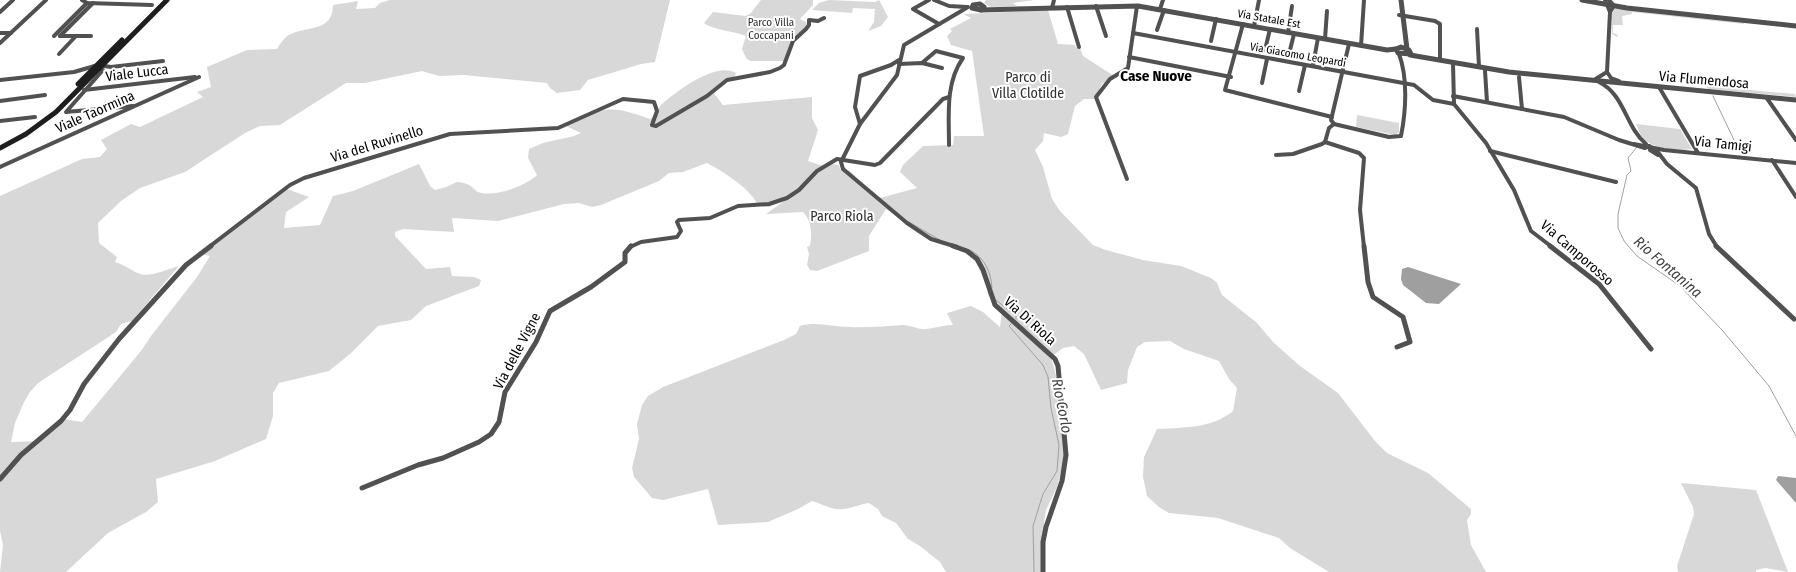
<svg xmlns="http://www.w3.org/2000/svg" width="1796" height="572" font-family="'Fira Sans Condensed',sans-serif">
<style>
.green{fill:#d8d8d8}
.water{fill:#9f9f9f}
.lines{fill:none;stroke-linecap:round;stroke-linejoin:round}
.stream{stroke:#9f9f9f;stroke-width:1}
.minor-far1{stroke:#515151;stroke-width:4}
.minor{stroke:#515151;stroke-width:5}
.tertiary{stroke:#515151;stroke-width:5}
.secondary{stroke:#1e1e1e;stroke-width:5}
.labels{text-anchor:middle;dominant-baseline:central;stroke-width:4;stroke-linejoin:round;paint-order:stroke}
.far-street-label{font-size:11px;fill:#000;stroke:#fff}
.far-park-label{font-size:11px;fill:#2f2f2f;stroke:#fff}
.street-label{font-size:14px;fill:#000;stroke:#fff}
.park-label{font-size:14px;fill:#2f2f2f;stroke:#fff}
.neighbourhood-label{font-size:15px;font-weight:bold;fill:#000;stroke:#fff}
.water-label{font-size:15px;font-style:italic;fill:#404040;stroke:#fff}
</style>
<rect width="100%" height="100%" fill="#fff"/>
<g class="green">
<path d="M390,0H670L655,62L641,64L588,80L580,90L557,93L550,88L547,83L464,75L439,76L422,71L365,83H346L280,125L260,126L245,133L185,172L140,188L121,201L98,223L99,243L117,257L115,262C125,265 132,271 140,274C152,277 168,269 179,266L132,321L121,324L116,332L38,383L30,392L24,402L15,423L11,442L40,441L64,419L82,422L141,351L151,336L197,277L210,256L197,253L284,188L309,197L286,212L284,228L320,225L333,196L353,191L419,164L430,186L435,190L446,187L457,182C461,182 465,183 469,185C472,186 474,190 478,192C493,198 526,186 537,175L528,158L529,149L543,143L574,136L581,133L564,125C603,107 609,104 650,119C656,115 657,109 662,104C677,91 716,61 736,73L735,76L713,92L723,105L812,97V118L818,130L808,161L826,167L832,164L839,165L840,169L850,171L876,199L917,188L900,172L903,165L923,146L953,145L954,136H984L972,51L951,45L947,36L952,31L950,29L971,18L963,14L1048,10L1058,44L1076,45L1075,47L1080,48L1083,56L1114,76L1102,84L1094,99H1084L1075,106L1068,134L1061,137L1044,133L1043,141L1035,150L1043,167L1052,199L1060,211L1093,245L1106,250L1143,260L1181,266L1211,278L1217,283L1222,295L1257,323L1274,343L1300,366L1338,393L1375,441L1387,453L1428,473L1471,509V514L1467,520L1471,545L1486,572H1329L1290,548L1279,538L1218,518L1169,513L1159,507L1147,496L1143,477L1144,457L1157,429C1184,427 1211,429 1233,411L1237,388L1229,379L1219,361L1184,349L1170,341L1145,342L1137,347L1128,370L1127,383L1101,390L1084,354L1074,346L1063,348L1051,357L1057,379L1065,456L1057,487L1046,510L1044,523L1045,572H946L940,562L920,546L908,539L896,523L882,516L878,509L869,503C859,504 847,511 836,509C828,508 820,503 812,501L798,509L768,522L718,525L708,489L663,500L652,498L634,477L632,468L639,439L637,424L642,405L648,396L663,387L784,340L796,334L800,326C816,321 833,327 849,327C868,328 886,326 903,325C911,325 918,330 926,329C936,328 943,325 953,325L947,313L971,306L983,312L1000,327L1002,311L988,295L987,282L972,253L949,246L923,233L886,209L869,236V251L817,271L810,270L807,265L809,254L807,247L810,246C812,233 812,222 803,212L766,214L787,199L769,207L758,206C753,190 722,171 707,163L683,172L669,173L659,181L601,205L592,207L579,203L564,204L498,221L452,218L454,232L403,229L395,232V236L426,269L450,267L452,276L474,277L481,280L479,286L426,306L411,320L378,326L350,354L329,371L279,383L273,393V416L266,439L215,461L156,479L158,502L146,512L108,533L66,572H0L3,545L0,531V196L82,159L100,157L107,149L101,140L131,124L140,127L203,97L197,92L211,87L207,67L247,50L277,49C280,44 285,36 291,34C307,26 333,32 333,5L358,1L356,9L375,8L380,3Z"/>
<path d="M761,0H813V5L800,19L806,22L807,26L795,37L786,61H750L746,58L742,49L746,36C734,31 712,30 704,23L713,12L745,16L750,14Z"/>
<polygon points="829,0 875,2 879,0 888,17 881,26 868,31 874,22 875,9 853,8 852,13 812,10 819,3"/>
<polygon points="986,0 1034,0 1013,3 1017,6 1031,6 991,7 984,3"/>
<path d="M1616,8L1743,22L1744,24C1706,20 1670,16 1632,12V14L1622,16L1623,25H1613V33L1618,35L1617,37L1612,34V13Z"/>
<polygon points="1706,86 1795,94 1796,97 1708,89"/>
<polygon points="1357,115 1399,123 1399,132 1395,135 1356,127"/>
<path d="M1636,124L1680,129L1692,149C1680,151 1656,149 1646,141C1641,138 1639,130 1636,124Z"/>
<polygon points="1681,483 1756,490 1788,572 1765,568 1756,570 1756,572 1678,572 1677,566 1694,514 1693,507"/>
</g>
<g class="water">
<polygon points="1408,267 1461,284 1439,304 1426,303 1403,285 1401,279 1402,269"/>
<polygon points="1778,476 1796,478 1796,503 1776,480"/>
</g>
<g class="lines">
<g class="stream">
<polyline points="1713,96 1734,140"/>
<polyline points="1637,147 1628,158 1631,171 1627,175 1618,214 1618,228 1624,241 1637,256 1680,286 1722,330 1769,386 1796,436"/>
<polyline points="909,222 940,240"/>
<path d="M970,250C985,258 991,272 992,288"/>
<polyline points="996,300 1016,316 1016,319"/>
<polyline points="1011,324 1009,326 1043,365 1048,377 1051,408 1059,445 1057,471 1043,494 1033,526 1034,572"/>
</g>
<g class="minor-far1">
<polyline points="82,0 87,3 152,5"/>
<polyline points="929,0 913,9 939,24"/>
<polyline points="934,0 949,6 967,7"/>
<polyline points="1605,0 1610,12"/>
<polyline points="1096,6 1106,36"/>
<polyline points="1067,7 1079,47"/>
<polyline points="1052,8 1054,0"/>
<polyline points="1160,9 1163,0"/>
<polyline points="0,12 13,0"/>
<polyline points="1399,15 1435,21 1440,24 1440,60"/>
<polyline points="1243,24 1225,90 1332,117"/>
<polyline points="1254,26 1259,0"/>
<polyline points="1477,29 1479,67"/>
<polyline points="1157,30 1164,10"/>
<polyline points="0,33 11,33"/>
<polyline points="1133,33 1414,85 1433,100 1454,104"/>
<polyline points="1288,33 1292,6"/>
<polyline points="54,36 87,3"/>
<polyline points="60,36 93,3"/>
<polyline points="60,36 91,36"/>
<polyline points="1325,39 1327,11"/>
<polyline points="1211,41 1216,19"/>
<polyline points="0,43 46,0"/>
<polyline points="1361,46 1364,0"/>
<polyline points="1265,50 1270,29"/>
<polyline points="59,54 76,36"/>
<polyline points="1289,54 1294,34"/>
<polyline points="1129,57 1231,77"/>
<path d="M922,63L936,51L963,58C945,83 949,116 949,145"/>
<polyline points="1453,63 1454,104 1486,143 1514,190 1531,231 1552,247"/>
<polyline points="899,64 922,63 942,68"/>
<polyline points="1313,65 1318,38"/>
<polyline points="103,70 66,112 133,106"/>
<polyline points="1485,71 1487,102"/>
<polyline points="1607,72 1611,78 1619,81"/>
<polyline points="1519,77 1522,109"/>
<polyline points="0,80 74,72 98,65 111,67 163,61"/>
<polyline points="1594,80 1607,72 1610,12 1614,6 1609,0"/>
<path d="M1599,82C1625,95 1625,126 1646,144"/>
<polyline points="1262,83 1267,59"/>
<polyline points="1659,87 1698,153"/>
<polyline points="84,90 195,77"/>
<polyline points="1299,91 1305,65"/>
<polyline points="1453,96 1564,117 1619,140 1645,148 1649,146"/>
<polyline points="1766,97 1796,140"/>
<polyline points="0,101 45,95"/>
<polyline points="0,121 35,117"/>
<polyline points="860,124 855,107 860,76 891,65 899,60"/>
<path d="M1334,124L1389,137L1401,136C1406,111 1408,78 1399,54"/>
<polyline points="1334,124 1331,120 1349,44"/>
<polyline points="1325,142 1359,153 1364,158 1360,210 1364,247"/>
<polyline points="1634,144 1664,150 1796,163"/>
<polyline points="1490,151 1616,182"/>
<polyline points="1276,155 1293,154 1322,144 1325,142 1329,128 1334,124"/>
<polyline points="1658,155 1650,150 1649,146 1657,151 1667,164 1696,188 1709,234 1717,247"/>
<polyline points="1772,160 1796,197"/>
<polyline points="0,167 199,77"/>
<polyline points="1127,179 1096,97 1110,79 1128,68 1137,6"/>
<polyline points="209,247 290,185 304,178 450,134 558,128 623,99 654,102 657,111 652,125 656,126 707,96 727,80 770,72 780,68 784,65 793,41 806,29 809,25 809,20 818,21 824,18"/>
<polyline points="630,247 641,242 677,237 681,231 677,222 679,220 710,218 738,206 769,204 787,198 799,190 817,171 837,159 875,165 880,163 943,99 949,97"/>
<polyline points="957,247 931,239 907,223 843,169 841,162 860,124 897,75 904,45 968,7"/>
</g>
<g class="minor">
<polyline points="953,246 967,251 977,259 983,270 995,305 1055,359 1058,366 1066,455 1062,481 1046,527 1043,542 1043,572"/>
<polyline points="1364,246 1368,282 1373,297 1403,317 1410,342 1397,347"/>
<polyline points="1550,246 1599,284 1651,349"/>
<polyline points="1716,246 1794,319"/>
<polyline points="0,479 21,455 61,421 70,410 84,384 119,339 186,265 211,246"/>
<polyline points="362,488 418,465 443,458 479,442 491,434 499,422 505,392 536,342 550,311 591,287 625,262 625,253 631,246"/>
</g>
<g class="tertiary">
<polyline points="1401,0 1407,49"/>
<polyline points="1582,0 1627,8 1796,26"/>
<polygon points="980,4 984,7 981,10 972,8 973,5"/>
<polyline points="981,10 1138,6 1387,50 1396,49"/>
<polygon points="1401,47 1409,50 1411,54 1398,53 1396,49"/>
<polyline points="1410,55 1509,72 1796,100"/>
</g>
<g class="secondary">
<polyline points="78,84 122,40"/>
<polyline points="0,148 26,134 56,112 167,0"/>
</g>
</g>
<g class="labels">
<g class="far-street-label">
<text transform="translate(1269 19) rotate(10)">Via Statale Est</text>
<text transform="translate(1298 55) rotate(10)">Via Giacomo Leopardi</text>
</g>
<g class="far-park-label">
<text x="771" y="22">Parco Villa<tspan x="771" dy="13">Coccapani</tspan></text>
</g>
<g class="street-label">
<text transform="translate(137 73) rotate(-7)">Viale Lucca</text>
<text transform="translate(1704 80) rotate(5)">Via Flumendosa</text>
<text transform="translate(95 112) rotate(-24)">Viale Taormina</text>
<text transform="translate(377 144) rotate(-17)">Via del Ruvinello</text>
<text transform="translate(1723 144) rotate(6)">Via Tamigi</text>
<text transform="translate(1577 253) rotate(41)">Via Camporosso</text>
<text transform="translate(1030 321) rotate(42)">Via Di Riola</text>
<text transform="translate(517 351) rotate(-62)">Via delle Vigne</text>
</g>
<g class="park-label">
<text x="1028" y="77">Parco di<tspan x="1028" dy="16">Villa Clotilde</tspan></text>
<text x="842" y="216">Parco Riola</text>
</g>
<g class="neighbourhood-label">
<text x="1156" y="76">Case Nuove</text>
</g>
<g class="water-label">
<text transform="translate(1668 267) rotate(41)">Rio Fontanina</text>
<text transform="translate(1062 406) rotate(79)">Rio Corlo</text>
</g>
</g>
</svg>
